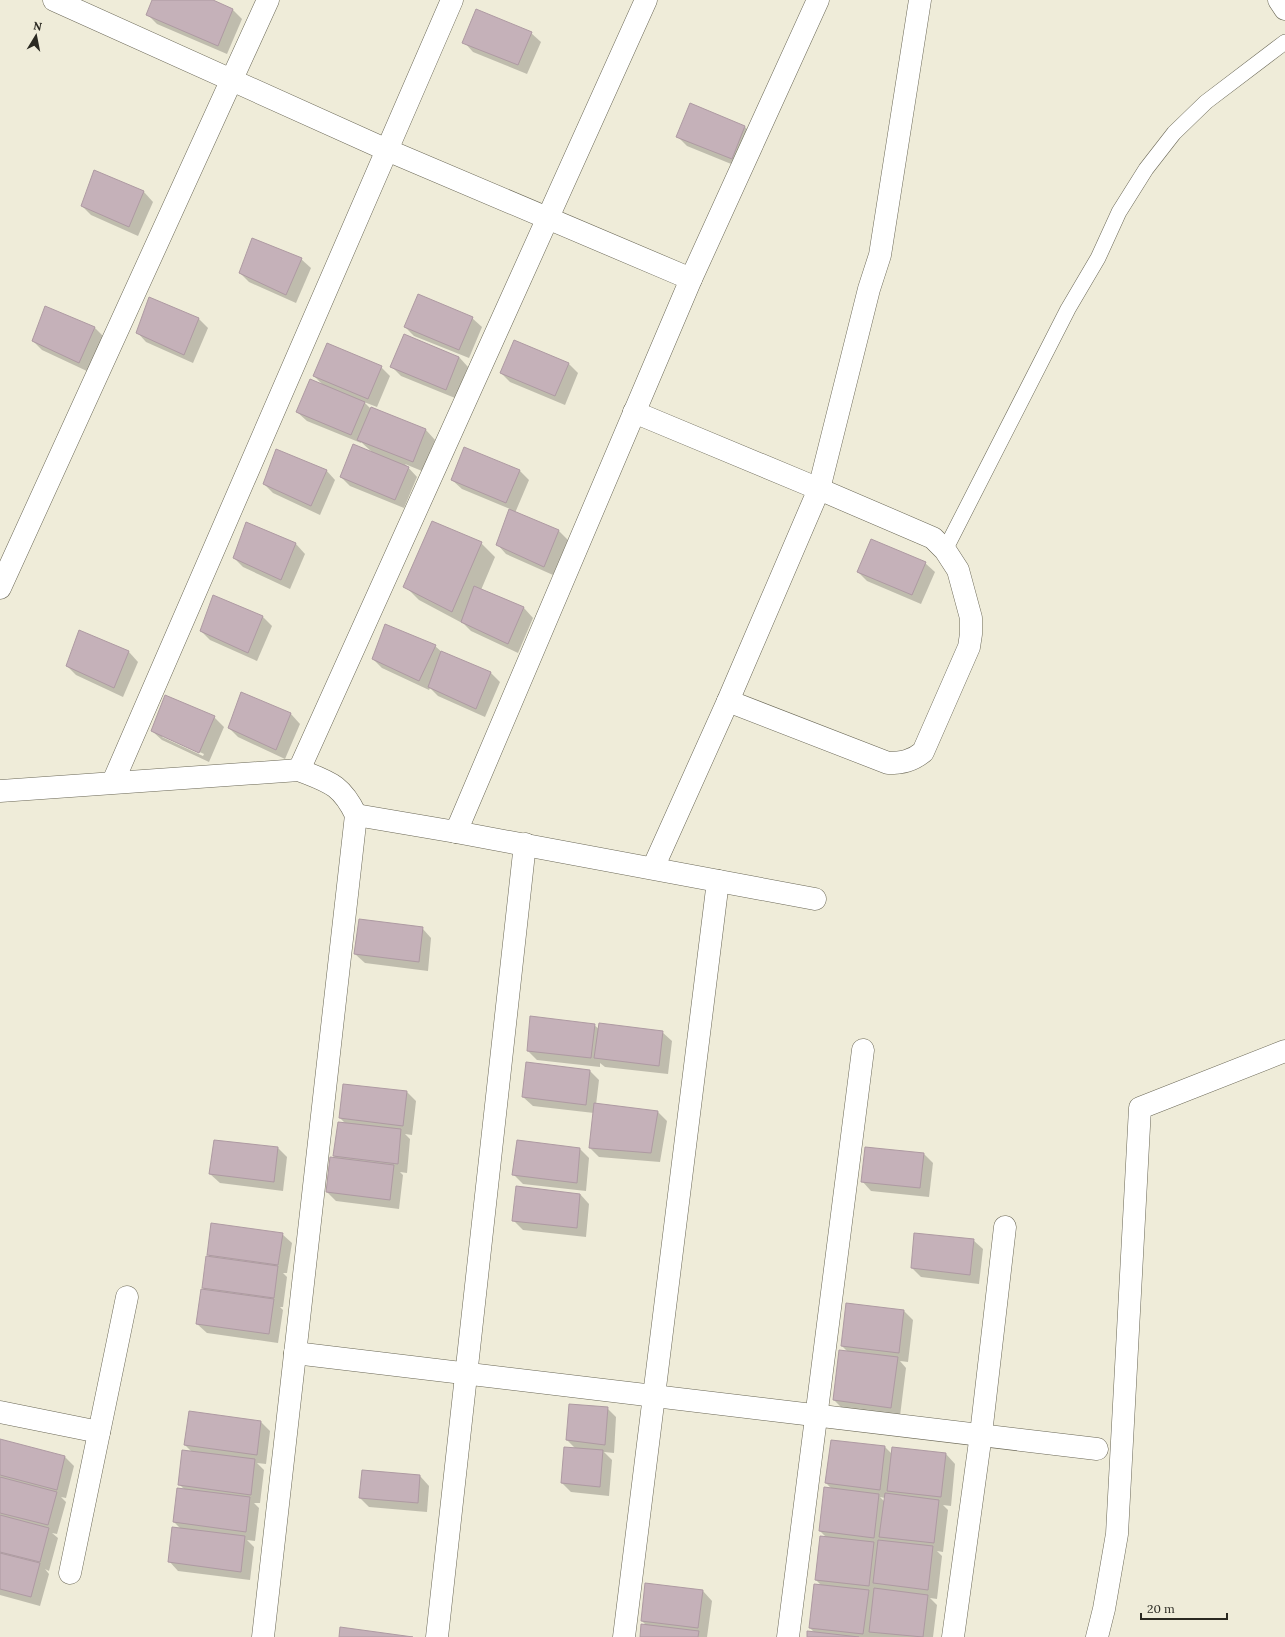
<svg xmlns="http://www.w3.org/2000/svg" width="1285" height="1637" font-family="Lora,serif">
<style>
.shadow{fill:#0003;fill-rule:evenodd}
.building{fill:#c5b1b9;stroke:#ae9aa2}
.lines{fill:none;stroke-linecap:round;stroke-linejoin:round}
.lane-casing{stroke:#6a6756;stroke-width:16}
.street-casing{stroke:#6a6756;stroke-width:23}
.secondary-casing{stroke:#6a6756;stroke-width:23}
.lane{stroke:#fff;stroke-width:15}
.street{stroke:#fff;stroke-width:22}
.secondary{stroke:#fff;stroke-width:22}
</style>
<rect width="100%" height="100%" fill="#efecd9"/>
<g class="shadow">
<polygon points="153,0 211,0 233,10 242,19 227,54 157,24 147,14"/>
<polygon points="531,33 541,42 527,74 473,52 464,42"/>
<polygon points="691,104 745,127 754,136 741,168 687,146 677,136"/>
<polygon points="94,172 144,192 153,202 138,236 91,215 82,206"/>
<polygon points="301,259 311,268 296,303 249,282 240,273"/>
<polygon points="150,298 199,319 208,328 193,363 146,342 137,332"/>
<polygon points="472,318 482,327 469,358 414,336 405,327"/>
<polygon points="95,328 104,337 89,372 42,350 33,341"/>
<polygon points="459,357 468,367 455,398 401,376 392,367"/>
<polygon points="569,364 578,373 565,405 510,382 501,373"/>
<polygon points="381,367 390,376 377,407 364,402 371,409 372,408 426,430 435,440 422,471 405,464 417,477 404,508 350,486 341,477 372,452 361,442 361,443 307,421 297,412 324,386 314,376"/>
<polygon points="326,470 335,480 320,515 273,493 264,484"/>
<polygon points="520,471 529,480 515,513 559,531 568,540 553,575 506,554 497,544 510,509 462,489 452,480"/>
<polygon points="246,524 296,544 305,554 290,589 243,567 234,558"/>
<polygon points="481,543 495,557 481,590 524,608 533,618 518,653 471,631 464,624 419,600 405,586"/>
<polygon points="925,563 935,572 921,604 867,581 858,572"/>
<polygon points="214,597 263,617 272,626 257,661 210,640 201,631"/>
<polygon points="80,632 129,652 138,662 123,697 76,675 67,666"/>
<polygon points="435,646 443,653 491,673 500,682 485,717 438,696 430,688 429,690 382,668 373,659"/>
<polygon points="242,694 291,714 300,724 285,759 238,737 229,728"/>
<path d="M214,717L224,727L209,762L162,740L152,731ZM162,735L204,754L203,756L162,737Z"/>
<polygon points="422,928 431,938 428,971 365,963 355,954"/>
<polygon points="594,1025 599,1029 662,1032 672,1041 668,1074 605,1067 600,1063 600,1067 537,1060 528,1051"/>
<polygon points="527,1063 590,1071 599,1080 596,1105 658,1112 667,1121 660,1162 599,1157 590,1148 594,1113 533,1106 523,1097"/>
<polygon points="407,1092 416,1101 412,1135 405,1134 410,1139 407,1173 400,1172 403,1175 399,1209 336,1201 327,1192 337,1159 334,1156 345,1123 340,1118"/>
<polygon points="517,1141 580,1149 589,1158 586,1191 523,1184 513,1174"/>
<polygon points="278,1148 287,1157 283,1191 220,1183 210,1174"/>
<polygon points="924,1154 933,1163 929,1197 871,1191 862,1181"/>
<polygon points="580,1194 589,1204 586,1237 523,1230 513,1220"/>
<polygon points="282,1234 292,1243 287,1273 283,1273 287,1277 283,1307 280,1307 283,1310 278,1343 207,1333 197,1324 206,1291 203,1288 211,1258 208,1254"/>
<polygon points="973,1240 983,1249 979,1284 921,1277 912,1268"/>
<polygon points="904,1311 913,1320 908,1362 900,1361 906,1368 900,1416 843,1409 834,1400 848,1352 842,1346"/>
<polygon points="607,1408 616,1417 614,1453 604,1452 612,1460 609,1496 571,1492 562,1483 576,1449 567,1440"/>
<polygon points="189,1412 261,1422 270,1431 266,1464 257,1463 264,1470 260,1503 254,1503 259,1508 255,1541 247,1540 254,1547 250,1580 178,1571 169,1561 181,1529 174,1522 184,1489 179,1484 192,1452 185,1445"/>
<polygon points="0,1440 65,1457 74,1466 66,1498 61,1497 66,1502 57,1534 52,1533 58,1538 49,1571 45,1569 49,1574 40,1606 0,1595"/>
<path d="M885,1447L892,1454L893,1448L946,1454L955,1464L951,1506L943,1505L948,1510L943,1552L937,1551L942,1556L937,1599L930,1598L937,1605L933,1637H808L815,1633L810,1628L822,1586L816,1580L827,1538L820,1531L833,1490L826,1483ZM880,1497L885,1498V1502Z"/>
<polygon points="420,1476 429,1486 427,1512 369,1507 360,1498"/>
<polygon points="703,1591 712,1601 707,1637 641,1637 647,1626 642,1621"/>
</g>
<g class="building">
<polygon points="152,0 213,0 233,9 218,46 146,15"/>
<polygon points="476,9 532,32 518,65 462,43"/>
<polygon points="690,103 745,126 732,159 676,137"/>
<polygon points="94,170 144,191 129,227 81,206"/>
<polygon points="252,238 302,258 286,295 239,273"/>
<polygon points="418,294 473,317 459,350 404,327"/>
<polygon points="149,297 199,318 184,355 136,333"/>
<polygon points="45,306 95,327 79,363 32,341"/>
<polygon points="404,334 459,357 446,390 390,367"/>
<polygon points="514,340 569,363 555,396 500,373"/>
<polygon points="327,343 382,366 368,399 313,376"/>
<polygon points="310,379 365,402 351,435 296,412"/>
<polygon points="371,407 426,429 413,462 357,440"/>
<polygon points="353,444 409,467 395,500 340,477"/>
<polygon points="464,447 520,470 506,503 451,480"/>
<polygon points="276,449 327,470 311,506 263,484"/>
<polygon points="509,509 559,530 544,567 496,545"/>
<polygon points="432,521 482,542 452,612 403,587"/>
<polygon points="246,522 296,543 281,580 233,558"/>
<polygon points="871,539 926,562 912,595 857,572"/>
<polygon points="474,586 524,607 508,644 461,622"/>
<polygon points="213,595 263,616 248,653 200,631"/>
<polygon points="385,624 436,645 419,681 372,659"/>
<polygon points="79,630 129,651 114,688 66,666"/>
<polygon points="441,651 491,672 476,709 428,687"/>
<polygon points="241,692 291,713 276,750 228,728"/>
<polygon points="165,695 215,716 199,753 151,731"/>
<polygon points="359,919 423,927 419,962 354,954"/>
<polygon points="530,1016 595,1024 591,1058 527,1051"/>
<polygon points="599,1023 663,1031 659,1066 594,1058"/>
<polygon points="526,1062 590,1070 586,1105 522,1097"/>
<polygon points="343,1084 407,1091 403,1126 339,1118"/>
<polygon points="594,1103 658,1111 651,1153 589,1148"/>
<polygon points="338,1122 401,1129 398,1164 333,1156"/>
<polygon points="214,1140 278,1147 274,1182 209,1174"/>
<polygon points="517,1140 580,1148 577,1183 512,1175"/>
<polygon points="865,1147 924,1153 920,1188 861,1182"/>
<polygon points="330,1157 394,1165 390,1200 326,1192"/>
<polygon points="516,1186 580,1194 577,1228 512,1221"/>
<polygon points="211,1223 283,1233 278,1265 207,1255"/>
<polygon points="914,1233 974,1239 970,1275 911,1268"/>
<polygon points="206,1256 278,1266 274,1298 202,1288"/>
<polygon points="201,1289 274,1299 269,1334 196,1324"/>
<polygon points="846,1303 904,1310 899,1353 841,1346"/>
<polygon points="839,1350 898,1357 891,1408 833,1400"/>
<polygon points="569,1404 608,1407 605,1445 566,1440"/>
<polygon points="189,1411 261,1421 257,1455 184,1445"/>
<polygon points="0,1439 65,1456 57,1490 0,1475"/>
<polygon points="831,1440 885,1446 880,1490 825,1483"/>
<polygon points="564,1447 603,1450 600,1487 561,1483"/>
<polygon points="892,1447 946,1453 941,1497 887,1491"/>
<polygon points="182,1450 255,1459 251,1495 178,1485"/>
<polygon points="362,1470 420,1475 418,1503 359,1498"/>
<polygon points="0,1477 57,1492 48,1525 0,1513"/>
<polygon points="824,1487 879,1494 874,1538 819,1531"/>
<polygon points="177,1488 250,1497 246,1532 173,1522"/>
<polygon points="885,1493 939,1500 934,1543 879,1537"/>
<polygon points="0,1515 49,1528 40,1562 0,1552"/>
<polygon points="172,1527 245,1536 241,1572 168,1562"/>
<polygon points="820,1536 874,1542 869,1586 815,1580"/>
<polygon points="878,1540 933,1546 928,1590 873,1583"/>
<polygon points="0,1553 40,1563 31,1597 0,1589"/>
<polygon points="645,1583 703,1590 698,1628 641,1621"/>
<polygon points="814,1584 869,1590 863,1634 809,1628"/>
<polygon points="874,1588 928,1595 923,1637 869,1632"/>
<polygon points="641,1624 699,1631 698,1637 640,1637"/>
<polygon points="340,1627 413,1637 339,1637"/>
<polygon points="807,1631 859,1637 807,1637"/>
</g>
<g class="lines">
<defs>
<polyline id="lane" points="945,550 1068,309 1098,258 1119,212 1146,169 1174,133 1206,102 1285,42"/>
<g id="street">
<polyline points="54,0 387,150 691,279 456,832 356,815"/>
<polyline points="691,279 818,0"/>
<polyline points="634,412 819,489 728,701 653,868"/>
<polyline points="0,588 268,0"/>
<path d="M728,701L888,763C902,763 912,761 923,752L969,647L971,634V618L958,570L945,550L933,538L819,489L869,289L880,255L920,0"/>
<polyline points="299,770 646,0"/>
<polyline points="113,782 452,0"/>
<path d="M0,791L299,770C329,782 341,784 356,815L263,1637"/>
<polyline points="456,832 815,899"/>
<polyline points="295,1353 1097,1449"/>
<polyline points="0,1412 99,1432"/>
<polyline points="70,1573 127,1297"/>
<polyline points="437,1637 525,844"/>
<polyline points="624,1637 718,881"/>
<polyline points="788,1637 863,1050"/>
<polyline points="953,1637 981,1434 1005,1227"/>
<polyline points="1097,1637 1104,1609 1117,1534 1140,1108 1285,1051"/>
</g>
<polyline id="secondary" points="1279,0 1285,9"/>
</defs>
<use href="#lane" class="lane-casing"/>
<use href="#street" class="street-casing"/>
<use href="#secondary" class="secondary-casing"/>
<use href="#lane" class="lane"/>
<use href="#street" class="street"/>
<use href="#secondary" class="secondary"/>
</g>
<g transform="translate(36 36) rotate(10)" stroke="#efecd9" stroke-width="3" paint-order="stroke">
<path d="M0-3L7 15L0 10L-7 15Z" fill="#2a2921"/>
<text y="-6" font-size="11" font-weight="bold" text-anchor="middle" fill="#2a2921">N</text>
</g>
<path d="M1141 1613v6h86v-6" fill="none" stroke="#2a2921" stroke-width="2"/>
<text x="1147" y="1613" font-size="12" fill="#2a2921" stroke="#efecd9" stroke-width="3" paint-order="stroke">20 m</text>
</svg>
